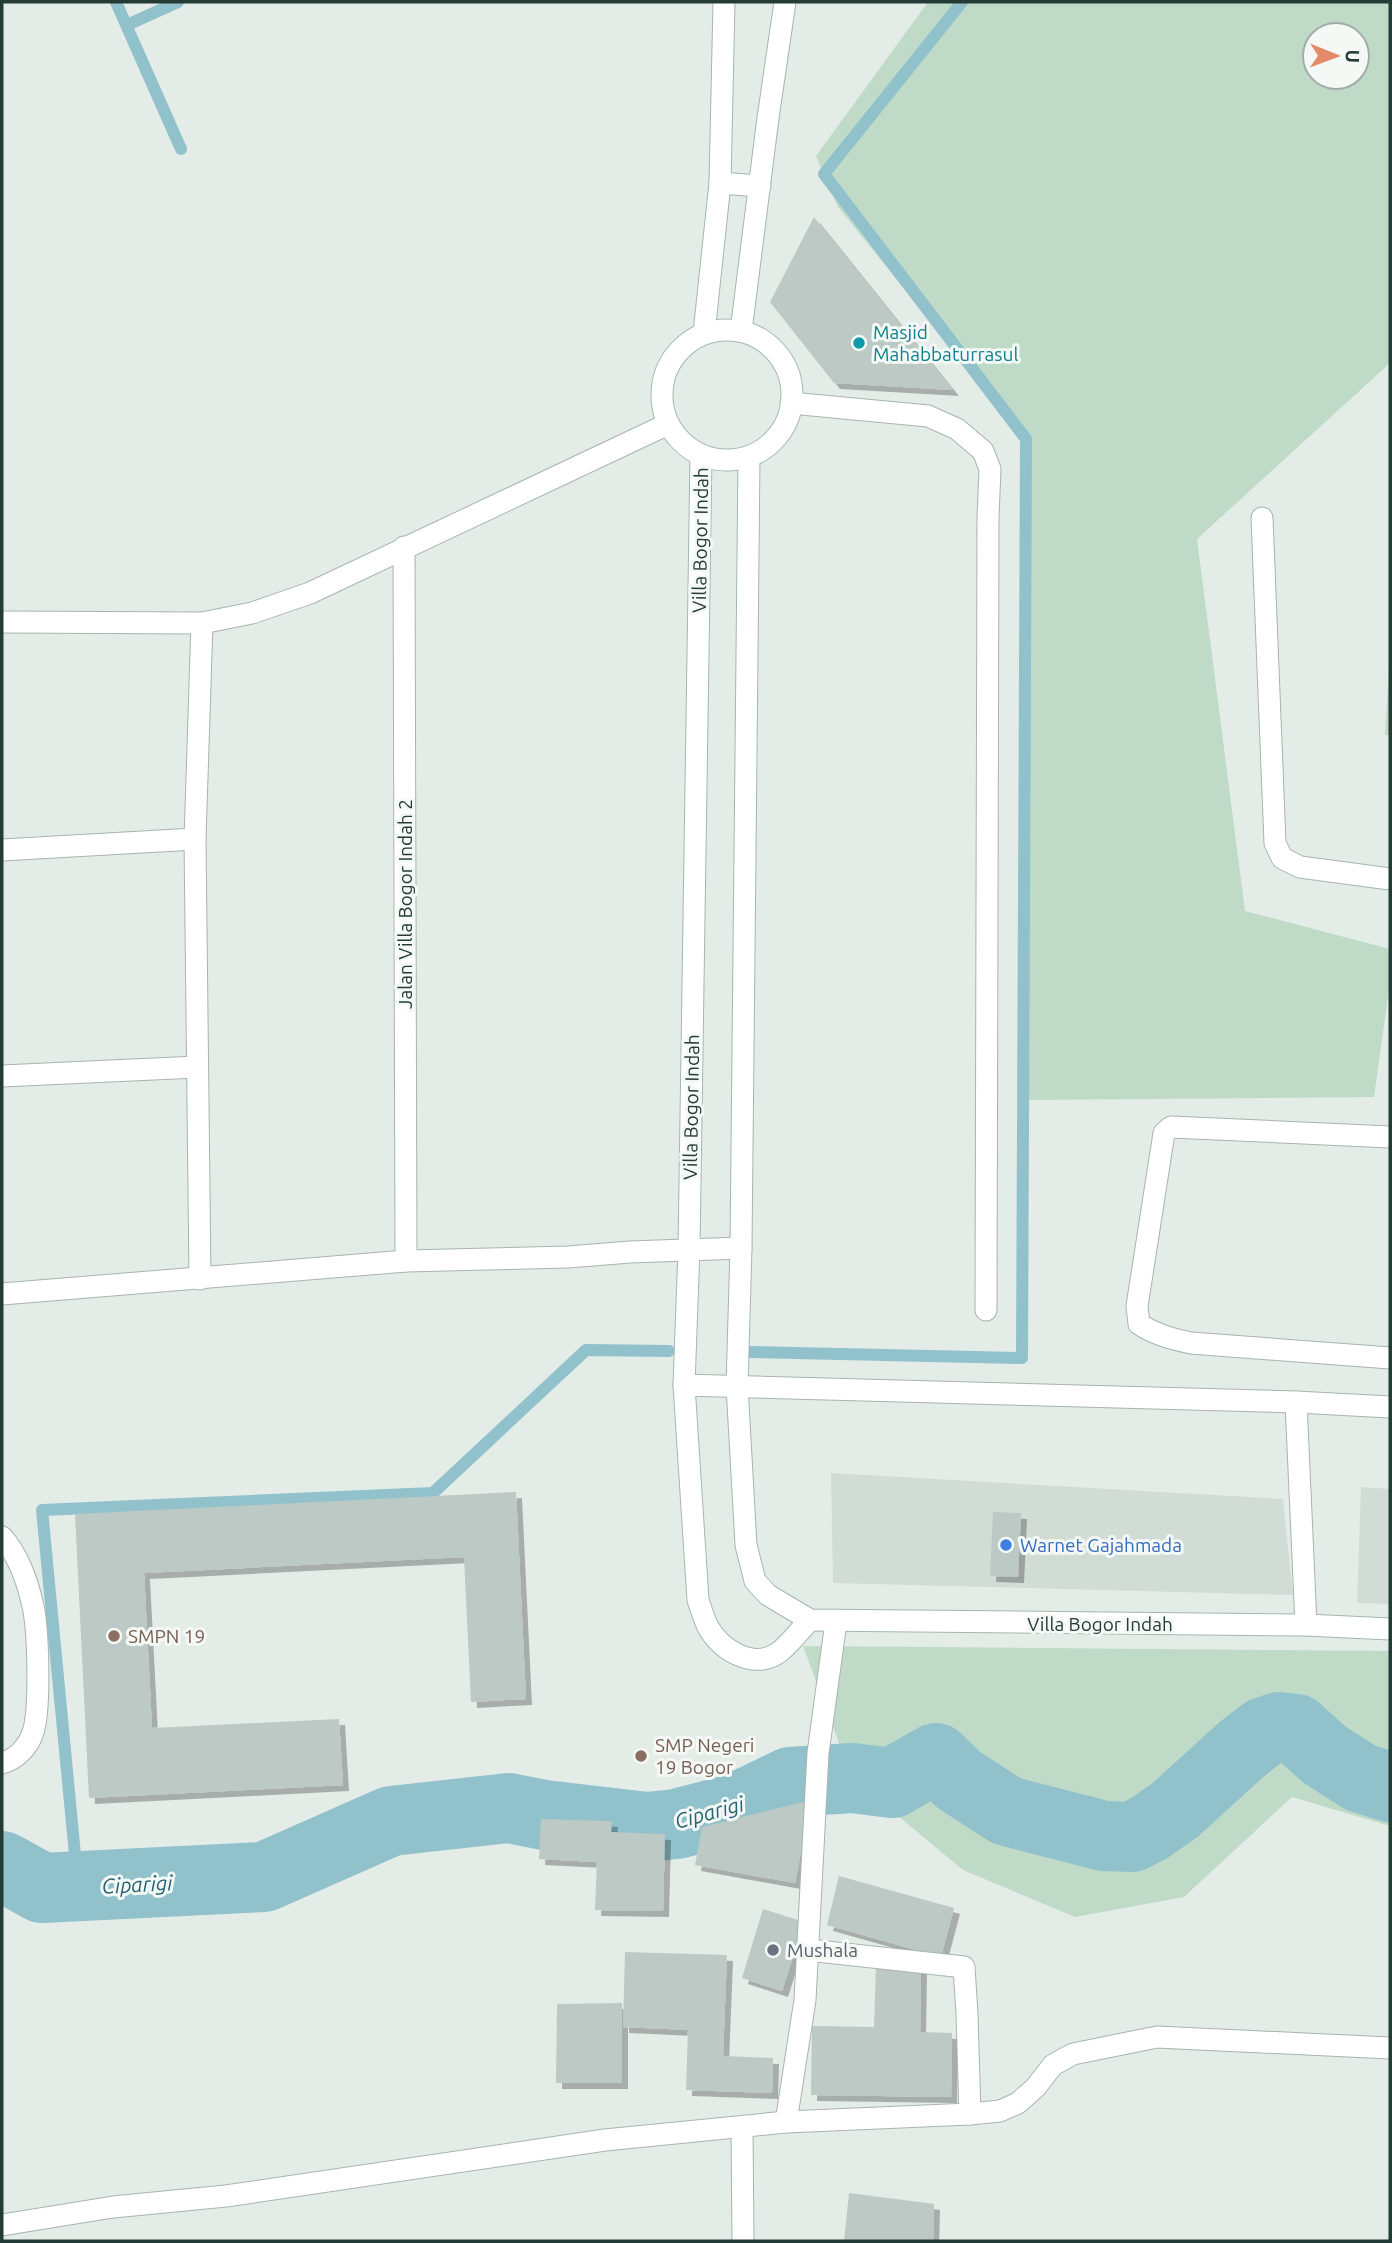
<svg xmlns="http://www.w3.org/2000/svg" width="1392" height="2243" font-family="Ubuntu,sans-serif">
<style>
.built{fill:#d2dcd7}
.green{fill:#bfdbc7;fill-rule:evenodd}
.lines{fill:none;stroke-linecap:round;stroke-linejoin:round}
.stream{stroke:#91c1cb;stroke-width:12}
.river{stroke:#91c1cb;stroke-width:70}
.building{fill:#bcc9c4;filter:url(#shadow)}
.street-casing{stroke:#a7b4af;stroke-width:23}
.secondary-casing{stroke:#a3b7b0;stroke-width:23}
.street{stroke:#fff;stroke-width:21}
.secondary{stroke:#fff;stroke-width:21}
.culture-dot{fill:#0f9aa8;stroke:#f4f9f6;stroke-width:2.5}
.shop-dot{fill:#3f7fe0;stroke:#f4f9f6;stroke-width:2.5}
.education-dot{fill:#8d6e63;stroke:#f4f9f6;stroke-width:2.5}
.worship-dot{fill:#6b7280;stroke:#f4f9f6;stroke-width:2.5}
.labels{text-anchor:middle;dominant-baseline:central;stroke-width:6;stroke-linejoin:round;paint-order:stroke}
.culture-label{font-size:19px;fill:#0d838f;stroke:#f4f9f6;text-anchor:start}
.street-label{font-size:19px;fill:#253c36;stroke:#f4f9f6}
.shop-label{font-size:19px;fill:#366cbe;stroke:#f4f9f6;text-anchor:start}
.education-label{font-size:19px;fill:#785e54;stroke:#f4f9f6;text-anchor:start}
.worship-label{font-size:19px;fill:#5b616d;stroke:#f4f9f6;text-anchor:start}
.water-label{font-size:21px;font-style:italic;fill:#256372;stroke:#f4f9f6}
</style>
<defs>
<filter id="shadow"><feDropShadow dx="6" dy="6" stdDeviation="0" flood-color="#0004"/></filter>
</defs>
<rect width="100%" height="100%" fill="#e4ece8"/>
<g class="built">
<polygon points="831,1473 1283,1499 1293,1595 833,1583"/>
<polygon points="1361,1487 1390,1489 1390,1604 1357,1603"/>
</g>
<g class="green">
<path d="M928,2H1390V363L1197,539L1245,911L1390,949V982L1374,1097L1028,1100L1026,440L838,207L816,156ZM1315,35H1357V77H1315Z"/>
<polygon points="1390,651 1390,735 1385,735"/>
<polygon points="803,1646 1390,1651 1390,1826 1292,1797 1184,1897 1075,1917 963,1870 852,1778"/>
</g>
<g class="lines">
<g class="stream">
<polyline points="116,2 181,149"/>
<polyline points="127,25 178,2"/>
<polyline points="751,1352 1022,1358 1026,439 824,174 962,2"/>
<polyline points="78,1886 42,1510 433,1493 586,1350 669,1351"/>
</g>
<polyline class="river" points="2,1866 42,1888 264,1877 391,1821 509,1808 544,1815 647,1827 676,1824 734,1809 790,1782 852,1778 892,1783 936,1758 959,1780 1007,1811 1104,1836 1132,1837 1151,1827 1175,1810 1242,1749 1264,1732 1279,1727 1296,1729 1325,1755 1361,1778 1390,1787"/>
</g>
<g class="building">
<polygon points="814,217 953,390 834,383 770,302"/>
<polygon points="516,1492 526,1699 471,1702 464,1557 144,1573 152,1728 339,1719 343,1785 89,1798 75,1514"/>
<polygon points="993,1512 1021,1513 1018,1577 990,1576"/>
<polygon points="811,1800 795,1883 695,1865 702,1827"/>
<polygon points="541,1819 612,1821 611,1832 665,1834 663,1911 595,1910 597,1862 539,1859"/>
<polygon points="839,1876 954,1908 941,1957 827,1925"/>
<polygon points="763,1909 804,1922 782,1991 742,1978"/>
<polygon points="625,1952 727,1955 723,2056 773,2058 772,2093 686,2090 688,2030 623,2027"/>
<polygon points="876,1966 921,1967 920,2032 952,2033 951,2097 811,2095 812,2026 874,2027"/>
<polygon points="622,2003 622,2083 556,2083 557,2004"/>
<polygon points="849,2193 934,2204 933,2241 844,2241"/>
</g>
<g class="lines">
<defs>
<g id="street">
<polyline points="791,403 928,416 957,429 983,451 990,469 988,517 986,1310"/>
<polyline points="1262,518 1275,843 1282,858 1300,867 1390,879"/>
<polyline points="404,547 406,1261"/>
<polyline points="2,622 202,623 252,613 310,593 668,424"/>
<polyline points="2,850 195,839"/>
<polyline points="2,1076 197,1067"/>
<path d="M1390,1137L1171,1127L1164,1133L1137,1306L1139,1324C1156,1335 1172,1339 1191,1343L1390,1358"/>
<polyline points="200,1279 195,839 202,623"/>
<polyline points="2,1294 406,1261 568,1257 630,1252 741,1248"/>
<polyline points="684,1385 1296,1402 1390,1407"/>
<polyline points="1296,1402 1306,1625"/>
<path d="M2,1537C19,1556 29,1586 34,1611C38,1635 41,1714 32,1735C27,1748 15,1760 2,1763"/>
<polyline points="808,1950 964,1967 967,2014 970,2114"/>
<polyline points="786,2122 805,2000 818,1753 836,1622"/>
<polyline points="742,2128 743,2241"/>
<polyline points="2,2225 113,2207 226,2196 605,2140 786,2122 970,2114 1000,2111 1018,2103 1035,2088 1053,2065 1073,2054 1157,2037 1390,2048"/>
</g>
<g id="secondary">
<polyline points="720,183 760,186"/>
<circle cx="727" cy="395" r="65"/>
<polyline points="741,331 768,118 785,2"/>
<polyline points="704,333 720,183 724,2"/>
<path d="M701,455L689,1249L684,1385L698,1600C701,1609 704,1619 708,1627C721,1650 753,1670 778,1653C790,1644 799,1631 810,1620"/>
<polyline points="749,457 741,1248 737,1386 746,1545 755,1581 768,1595 810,1620 1306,1625 1390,1629"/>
</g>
</defs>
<use href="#street" class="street-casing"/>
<use href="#secondary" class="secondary-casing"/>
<use href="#street" class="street"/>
<use href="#secondary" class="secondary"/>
</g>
<circle class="culture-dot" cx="859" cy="343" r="7"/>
<circle class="shop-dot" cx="1006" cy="1545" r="7"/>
<g class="education-dot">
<circle cx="114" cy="1636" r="7"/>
<circle cx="641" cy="1756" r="7"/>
</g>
<circle class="worship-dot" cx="773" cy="1950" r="7"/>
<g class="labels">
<g class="culture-label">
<text x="873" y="332">Masjid<tspan x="873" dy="22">Mahabbaturrasul</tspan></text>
</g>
<g class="street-label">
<text transform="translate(700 540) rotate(-89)">Villa Bogor Indah</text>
<text transform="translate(405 904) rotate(-90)">Jalan Villa Bogor Indah 2</text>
<text transform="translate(691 1107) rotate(-89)">Villa Bogor Indah</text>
<text x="1100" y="1624">Villa Bogor Indah</text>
</g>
<g class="shop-label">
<text x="1020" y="1545">Warnet Gajahmada</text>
</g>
<g class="education-label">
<text x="128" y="1636">SMPN 19</text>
<text x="655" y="1745">SMP Negeri<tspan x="655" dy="22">19 Bogor</tspan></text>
</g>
<g class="worship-label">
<text x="787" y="1950">Mushala</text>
</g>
<g class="water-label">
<text transform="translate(709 1812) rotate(-15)">Ciparigi</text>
<text transform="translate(137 1884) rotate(-3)">Ciparigi</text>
</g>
</g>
<rect width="1392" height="2243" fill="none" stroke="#253c36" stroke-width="7"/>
<g transform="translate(1336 56) rotate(91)"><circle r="33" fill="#f4f9f6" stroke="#a1ada9" stroke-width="2"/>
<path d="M0-5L12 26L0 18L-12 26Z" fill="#e48a69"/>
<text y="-10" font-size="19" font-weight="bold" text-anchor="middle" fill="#253c36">U</text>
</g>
</svg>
